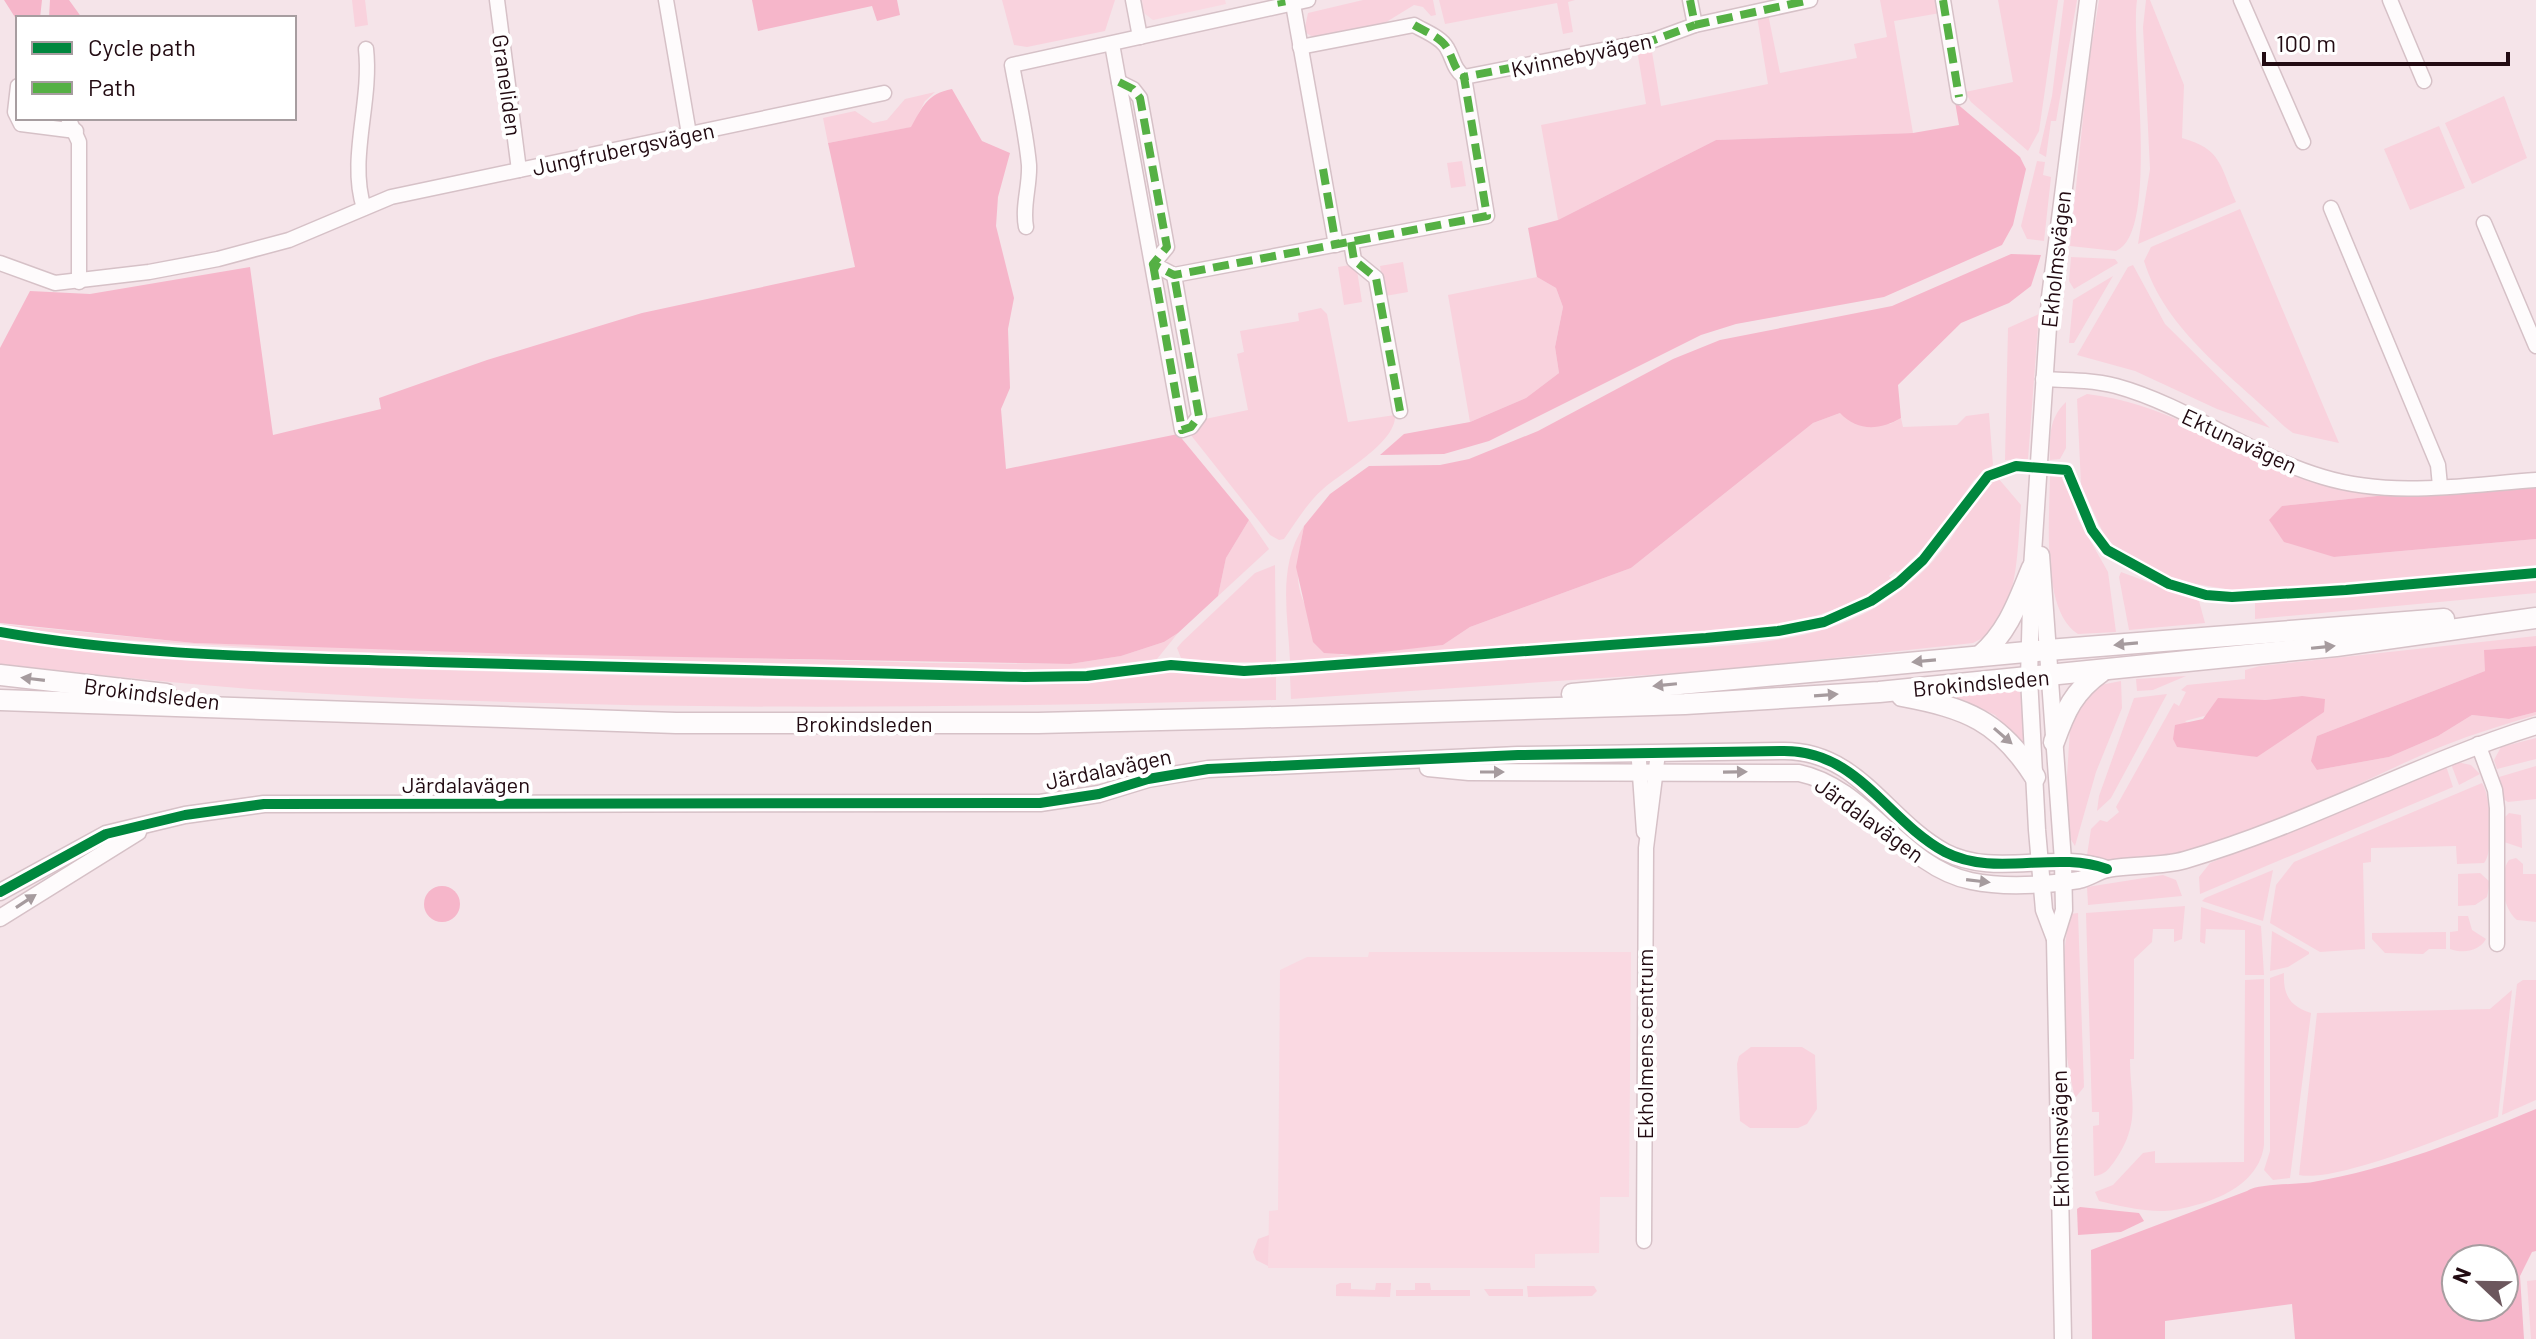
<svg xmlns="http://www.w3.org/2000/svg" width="2536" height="1339" font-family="Barlow,sans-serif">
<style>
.built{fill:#fad9e2}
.green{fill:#f9d2dd;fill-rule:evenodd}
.forest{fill:#f6b6ca;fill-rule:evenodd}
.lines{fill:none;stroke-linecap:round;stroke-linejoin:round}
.minor-casing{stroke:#d6c1c7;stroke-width:17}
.tertiary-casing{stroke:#d6c1c7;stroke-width:19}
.secondary-casing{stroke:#d6c1c7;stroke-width:23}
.minor{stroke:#fefbfc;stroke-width:14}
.tertiary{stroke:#fefbfc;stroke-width:16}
.secondary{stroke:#fefbfc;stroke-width:20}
.quiet{stroke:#55b044;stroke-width:8;stroke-dasharray:16 8;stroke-linecap:butt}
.cycleway-casing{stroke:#fff;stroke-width:15}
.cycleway{stroke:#00873e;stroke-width:10}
.oneway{fill:#a69b9e}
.labels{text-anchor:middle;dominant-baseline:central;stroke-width:8;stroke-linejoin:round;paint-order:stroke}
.street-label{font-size:22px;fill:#220b12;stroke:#fff}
</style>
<rect width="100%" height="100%" fill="#f5e4e9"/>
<g class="built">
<polygon points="1142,0 1225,0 1226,4 1153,20 1144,13"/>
<polygon points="1369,952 1631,952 1629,1197 1600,1197 1599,1253 1535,1254 1535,1268 1268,1268 1269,1211 1278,1210 1280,970 1307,957 1368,957"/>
</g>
<g class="green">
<polygon points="352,0 365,0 368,25 355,27"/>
<polygon points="1002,0 1115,0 1105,31 1027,47 1014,45"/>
<polygon points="1363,0 1433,0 1436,15 1431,16 1423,7 1414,5 1383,24 1315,38 1304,32 1308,13"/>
<polygon points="1439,0 1575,0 1568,2 1573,32 1563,34 1557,3 1445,24"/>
<polygon points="1880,0 1937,0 1940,13 1894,21 1913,133 1716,140 1558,220 1541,125 1646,104 1637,50 1651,46 1661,106 1768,84 1757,16 1768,14 1780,73 1857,58 1854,44 1887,37"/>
<polygon points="1998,0 2058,0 2039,131 2028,151 1971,102 1965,92 2013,82"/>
<polygon points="2064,0 2077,0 2056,121 2051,121 2046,157 2039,153 2052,96"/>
<path d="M2099,0H2137C2130,45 2161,233 2116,251L2070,246L2088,69Z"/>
<path d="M2146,0H2150L2184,85L2182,138C2222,149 2220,166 2236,202L2138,244L2150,169L2143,27Z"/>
<polygon points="935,92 925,101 912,127 828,143 823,118 855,111 873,123 887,120 905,99"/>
<polygon points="2504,96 2527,158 2472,184 2445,123"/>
<polygon points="2439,126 2465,188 2410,210 2384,149"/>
<polygon points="1462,161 1466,186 1451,188 1447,163"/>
<polygon points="2037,161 2045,162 2043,175 2051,177 2044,241 2027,239 2021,226"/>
<path d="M2240,209L2339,443L2293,433L2285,427C2233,376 2166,332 2144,261L2151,247Z"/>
<polygon points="2071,257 2115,259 2118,263 2074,289 2069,281"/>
<polygon points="1403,262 1408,292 1385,296 1380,266"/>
<polygon points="1356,264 1362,302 1344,305 1338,267"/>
<polygon points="2133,265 2165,324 2270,428 2217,409 2135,371 2077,355 2128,267"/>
<polygon points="2113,276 2074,343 2069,343 2073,300"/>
<polygon points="1537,277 1556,288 1563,307 1555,347 1559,373 1526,398 1470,422 1448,295"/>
<path d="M1321,308L1327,314L1348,422L1395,415C1397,442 1342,472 1323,489C1307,503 1296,522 1284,539L1279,540L1270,535L1190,434L1205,419L1248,410L1237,354L1244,352L1240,331L1299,321L1298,313Z"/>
<polygon points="2039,314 2028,459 2005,460 2008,328"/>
<path d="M2087,394C2191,406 2270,482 2377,496L2282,506L2334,557L2536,539V565L2346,584L2231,590L2179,581L2130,558L2106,539L2081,485L2077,399Z"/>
<path d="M2066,402V448L2060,459L2050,460C2050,438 2048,419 2066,402Z"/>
<path d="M1840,413L1890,424L1901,418L1903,427L1957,425L1966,416L1989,413L1993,465L1974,480L1934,537L1898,573L1895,571L1889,576L1892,579C1856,605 1816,618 1772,626L1290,661C1288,615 1277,566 1304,526C1290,594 1299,602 1341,655L1443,645L1470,627L1631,568L1813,423Z"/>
<path d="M2050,473L2061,475L2069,485L2078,519L2108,572L2116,632L2078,634C2040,611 2050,514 2050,473Z"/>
<path d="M1998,478L2021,505C2017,548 2020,624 1973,643L1722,670L1291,699L1290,676C1401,667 1513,660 1624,652C1706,645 1800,650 1873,609C1903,592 1930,568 1950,540C1964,519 1977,492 1998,478Z"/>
<polygon points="1249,520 1269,549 1218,596 1226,558"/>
<polygon points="1275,565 1276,662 1205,662 1181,658 1177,648 1182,642 1255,573"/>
<polygon points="2121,572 2199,601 2205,623 2129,630 2119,577"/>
<polygon points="2536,581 2536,593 2255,619 2255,602"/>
<polygon points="0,624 194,643 931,663 1070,664 1121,656 1164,642 1178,633 1157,659 1059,671 331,652 75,637"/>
<path d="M2536,636V646L2485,650V671L2317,736V770L2389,757L2438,736L2472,715L2509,719L2536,712V715C2505,724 2473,734 2443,746C2357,780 2177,886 2087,855L2091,829L2100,820L2107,822L2119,812L2116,807L2174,703L2179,706L2186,692L2181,690L2187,685L2245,679V670L2260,666ZM2302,696L2257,757L2219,750L2185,721L2265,700Z"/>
<path d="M0,639C143,665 291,665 435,670C632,676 828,680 1024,685L1088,683L1171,672L1243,679L1276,677V700C959,708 642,712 326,694C217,688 108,676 0,664Z"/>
<polygon points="2186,676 2153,690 2137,691 2136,679"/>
<polygon points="2121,681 2122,708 2096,772 2075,846 2068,835 2066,792 2070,729 2074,715 2095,686"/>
<polygon points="2020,686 2025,746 1995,715 1947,693"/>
<polygon points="2167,694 2111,798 2097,811 2099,796 2134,698"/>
<polygon points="2536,738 2536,759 2497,769 2494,760 2501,747"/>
<polygon points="2457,762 2471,765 2480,774 2459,785 2451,764"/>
<polygon points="2446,766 2453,787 2200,894 2199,877 2210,863"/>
<polygon points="2536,766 2536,799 2508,802 2503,799 2499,777"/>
<path d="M2482,783C2491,795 2494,853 2484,863L2457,864L2456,846L2371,848V862L2363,863L2365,949L2320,952L2270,923L2276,885L2294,862Z"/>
<polygon points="2509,813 2521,815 2522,848 2504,842 2503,819"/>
<path d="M2516,858L2523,864V874H2536V922L2517,920C2502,908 2498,875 2509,860Z"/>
<polygon points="2273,870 2263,921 2202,901 2205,898"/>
<polygon points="2480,873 2490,882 2487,897 2475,905 2458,906 2458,874"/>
<polygon points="2163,875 2176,880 2182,896 2088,905 2087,887"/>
<path d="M2185,906L2182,939L2174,942V929H2153L2152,942L2134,959V1059H2130C2130,1100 2142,1122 2114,1162C2108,1170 2104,1175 2094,1176L2093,1126L2099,1125V1112H2092L2086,913Z"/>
<polygon points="2201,907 2261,926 2264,975 2245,975 2245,930 2206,929 2205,944 2200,942"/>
<path d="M2078,913L2084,1087L2075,1098C2061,1041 2058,972 2070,914Z"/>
<path d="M2458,916H2468L2472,930L2486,939C2479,951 2464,954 2450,949V932L2458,931Z"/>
<polygon points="2272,931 2309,952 2309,954 2288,967 2270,971"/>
<polygon points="2446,932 2446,949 2429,949 2423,954 2385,953 2372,939 2372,933"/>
<path d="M2284,973C2283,994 2289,1006 2311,1013L2290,1178L2273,1180L2264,1170L2270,1151V978Z"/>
<path d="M2264,979V1145C2259,1187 2210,1204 2174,1210C2153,1214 2119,1206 2099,1201L2095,1192L2113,1185L2143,1153L2155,1151V1163L2244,1162L2245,980Z"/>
<polygon points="2523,980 2536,980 2536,1100 2502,1115 2517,984"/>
<path d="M2512,990L2498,1117C2456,1132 2338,1183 2299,1175L2317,1013L2490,1009Z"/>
<polygon points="1751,1047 1802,1047 1815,1055 1817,1109 1807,1124 1798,1128 1750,1128 1740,1121 1737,1064 1739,1056"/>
<polygon points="1269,1235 1268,1266 1256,1260 1253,1252 1258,1239"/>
<polygon points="2536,1280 2536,1339 2531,1339 2527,1281"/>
<polygon points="1340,1283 1351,1283 1351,1289 1375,1290 1376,1283 1391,1283 1390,1297 1336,1296 1336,1285"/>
<polygon points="1415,1283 1430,1283 1431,1290 1470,1290 1470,1296 1396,1296 1396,1290 1415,1290"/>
<polygon points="1527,1286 1594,1286 1597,1291 1592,1296 1528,1297"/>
<polygon points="1484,1289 1523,1289 1523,1296 1489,1296"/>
</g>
<g class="forest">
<polygon points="4,0 42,0 40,18 18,18 18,22"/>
<polygon points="50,0 69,0 82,18 49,18"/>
<polygon points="752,0 897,0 900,15 877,21 872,6 758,31"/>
<path d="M952,89L982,141L1010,153L998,197L996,226L1014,298L1008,329L1010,388L1001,409L1006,469L1178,434L1249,520L1226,558L1218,596L1178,633L1164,642L1121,656L1070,664L520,654L194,643L0,623V348L30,291L90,294L250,267L273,435L381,409L379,398L487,360L642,313L855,267L828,143L911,127C923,106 927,94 952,89Z"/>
<polygon points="1955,102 2020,157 2026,169 2013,225 2002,245 1884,297 1736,324 1701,335 1489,441 1444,454 1380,455 1404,434 1470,422 1526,398 1559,373 1555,347 1563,307 1556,288 1537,277 1528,228 1558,220 1716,140 1913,133 1959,125"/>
<path d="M2011,254L2041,255L2031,286L2009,303L1961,323L1898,385L1901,418C1879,431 1857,431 1840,413L1813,423L1631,568L1470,627L1443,645L1357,655L1324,653L1313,642L1296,567L1304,526L1330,494L1369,466L1440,465L1469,459L1538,431L1673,359L1720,340L1892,306Z"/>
<polygon points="2536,488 2536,539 2334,557 2284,542 2269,520 2282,506 2377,496"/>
<polygon points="2536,646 2536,712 2509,719 2472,715 2438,736 2389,757 2317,770 2311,761 2317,736 2485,671 2484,650"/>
<polygon points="2302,696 2325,699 2324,712 2257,757 2177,747 2173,739 2175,725 2203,719 2218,698 2265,700"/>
<circle cx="442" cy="904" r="18"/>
<path d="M2536,1109V1251L2532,1252L2520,1276L2524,1339H2295L2292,1304L2165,1321V1339H2092L2091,1250L2247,1191C2259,1183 2295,1185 2313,1182C2390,1169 2464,1139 2536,1109ZM2456,1259H2504V1307H2456Z"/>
<polygon points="2080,1207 2139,1213 2144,1221 2121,1232 2078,1235 2077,1209"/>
</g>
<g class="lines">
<defs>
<g id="minor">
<polyline points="497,0 519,170"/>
<polyline points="666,0 689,134"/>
<polyline points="1133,0 1140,37"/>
<polyline points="1690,0 1695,25 1810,0"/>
<polyline points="1943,0 1959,97"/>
<polyline points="2241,0 2303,142"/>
<polyline points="2390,0 2424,81"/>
<polyline points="1293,4 1336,245"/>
<polyline points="1112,44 1182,430 1191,427 1199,416 1174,275"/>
<path d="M1300,47L1414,25C1424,31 1441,37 1447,48C1454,60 1453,68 1464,77"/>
<polyline points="1119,82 1133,89 1140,98 1167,247 1153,264 1174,275 1487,216 1464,77 1654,40 1695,25"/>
<polyline points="18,86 15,112 21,124 76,131"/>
<polyline points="68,118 79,142 79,282"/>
<path d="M364,208C348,159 372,102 366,49"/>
<polyline points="2331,208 2438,465 2440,486"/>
<polyline points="2484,223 2536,346"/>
<path d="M1026,227C1022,206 1030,186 1029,165C1026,132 1018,98 1012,65L1308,0"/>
<polyline points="1351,242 1354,260 1376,278 1400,411"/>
<polyline points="0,263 55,283 149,272 218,259 289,240 391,197 884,93"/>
<path d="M2043,379C2067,380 2092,380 2116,386C2189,406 2251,456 2323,477C2392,498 2465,485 2536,480"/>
<polyline points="2478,744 2495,790 2497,808 2497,944"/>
<polyline points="1639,761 1644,832"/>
<polyline points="1644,1241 1646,848 1658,753"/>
</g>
<g id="tertiary">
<polyline points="2041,555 2063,861 2064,910 2055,939 2063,1339"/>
<path d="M1428,768L1469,772L1799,773C1867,787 1902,867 1971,881C2004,888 2046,885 2079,880C2089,878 2098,871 2108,869C2133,864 2160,867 2185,860C2306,825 2416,763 2536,726"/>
<path d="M0,892L106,834L185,815L264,804L1040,803L1099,794L1148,779L1208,769L1518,755L1784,751C1859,751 1886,820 1945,852C1995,878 2055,850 2107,869"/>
<polyline points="0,918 138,832"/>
<polyline points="2055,939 2044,910 2037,830 2029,678 2032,568 2050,297 2088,0"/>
</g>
<g id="secondary">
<path d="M1980,656C2008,632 2018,602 2032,568"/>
<polyline points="0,675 166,694"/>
<polyline points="1572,694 2048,650 2444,619"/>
<path d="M1902,696C1966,708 2000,721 2035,777"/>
<polyline points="0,700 676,723 1038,723 1243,718 1685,704 1879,692 2336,646 2536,618"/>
<path d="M2054,742C2065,711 2074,691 2101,672"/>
</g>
</defs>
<use href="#minor" class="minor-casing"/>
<use href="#tertiary" class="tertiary-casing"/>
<use href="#secondary" class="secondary-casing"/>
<use href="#minor" class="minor"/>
<use href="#tertiary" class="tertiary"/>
<use href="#secondary" class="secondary"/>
<g class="quiet">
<polyline points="1281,0 1282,6"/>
<polyline points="1690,0 1695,25 1810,0"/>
<polyline points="1943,0 1959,97"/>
<path d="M1414,25C1424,31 1441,37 1447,48C1454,60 1453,68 1464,77"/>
<polyline points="1119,82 1133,89 1140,98 1167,247 1153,264 1174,275 1487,216 1464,77 1654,40 1695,25"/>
<polyline points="1323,169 1336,245"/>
<polyline points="1351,242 1354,260 1376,278 1400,411"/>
<polyline points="1153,264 1182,430 1191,427 1199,416 1174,275"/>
</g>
<defs>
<g id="cycleway">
<path d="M0,632C141,657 287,657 429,662C628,668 826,672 1024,677L1087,676L1171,665L1244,671L1294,668L1706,638L1778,631L1824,622L1871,601L1899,582L1923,560L1988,476L2016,466L2067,470L2092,530L2107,550L2169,584L2206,595L2232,597L2346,590L2536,573"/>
<path d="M0,892L106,834L185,815L264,804L1040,803L1099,794L1148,779L1208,769L1518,755L1784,751C1859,751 1886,820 1945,852C1995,878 2055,850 2107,869"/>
</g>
</defs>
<use href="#cycleway" class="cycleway-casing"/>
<use href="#cycleway" class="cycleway"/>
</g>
<defs><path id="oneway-solid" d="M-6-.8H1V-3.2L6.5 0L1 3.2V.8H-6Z" transform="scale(2)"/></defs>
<g class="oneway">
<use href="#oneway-solid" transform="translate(2126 644) rotate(175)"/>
<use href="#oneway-solid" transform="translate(2323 647) rotate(-6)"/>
<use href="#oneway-solid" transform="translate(1924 661) rotate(175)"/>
<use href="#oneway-solid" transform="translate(33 679) rotate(-173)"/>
<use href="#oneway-solid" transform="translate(1665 685) rotate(174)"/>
<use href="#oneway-solid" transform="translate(1826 695) rotate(-4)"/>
<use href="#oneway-solid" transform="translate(2003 736) rotate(41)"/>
<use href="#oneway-solid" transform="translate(1492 772)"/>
<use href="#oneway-solid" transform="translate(1735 772) rotate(-1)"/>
<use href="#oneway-solid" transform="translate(1978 881) rotate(7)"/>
<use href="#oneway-solid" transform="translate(26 901) rotate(-33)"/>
</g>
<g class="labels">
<g class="street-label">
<text transform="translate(1581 54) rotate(-12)">Kvinnebyvägen</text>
<text transform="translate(508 85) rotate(82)">Graneliden</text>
<text transform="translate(623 148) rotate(-12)">Jungfrubergsvägen</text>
<text transform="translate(2055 259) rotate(-84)">Ekholmsvägen</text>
<text transform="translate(2240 440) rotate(25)">Ektunavägen</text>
<text transform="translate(1981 682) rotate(-5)">Brokindsleden</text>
<text transform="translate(152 693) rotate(7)">Brokindsleden</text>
<text x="864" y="723">Brokindsleden</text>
<text transform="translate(1108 768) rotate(-12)">Järdalavägen</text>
<text x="466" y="784">Järdalavägen</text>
<text transform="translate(1870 819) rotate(36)">Järdalavägen</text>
<text transform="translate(1644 1044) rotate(-90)">Ekholmens centrum</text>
<text transform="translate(2059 1139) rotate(-91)">Ekholmsvägen</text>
</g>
</g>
<rect x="16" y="16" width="280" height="104" fill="#ffffff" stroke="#a79da0" stroke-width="2"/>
<rect x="32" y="42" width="40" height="12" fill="#00873e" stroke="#a79da0" stroke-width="2"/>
<text x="88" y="56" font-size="24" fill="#220b12">Cycle path</text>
<rect x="32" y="82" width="40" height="12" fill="#55b044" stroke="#a79da0" stroke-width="2"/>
<text x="88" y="96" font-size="24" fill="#220b12">Path</text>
<g transform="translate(2480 1283) rotate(292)"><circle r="38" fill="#ffffff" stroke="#a79da0" stroke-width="2"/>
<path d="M0-6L14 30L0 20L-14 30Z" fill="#6c575d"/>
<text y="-12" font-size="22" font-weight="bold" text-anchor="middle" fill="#220b12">N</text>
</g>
<path d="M2264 52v12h244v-12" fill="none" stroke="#220b12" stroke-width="4"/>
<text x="2276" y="52" font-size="24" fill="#220b12" stroke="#ffffff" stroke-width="6" paint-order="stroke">100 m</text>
</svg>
